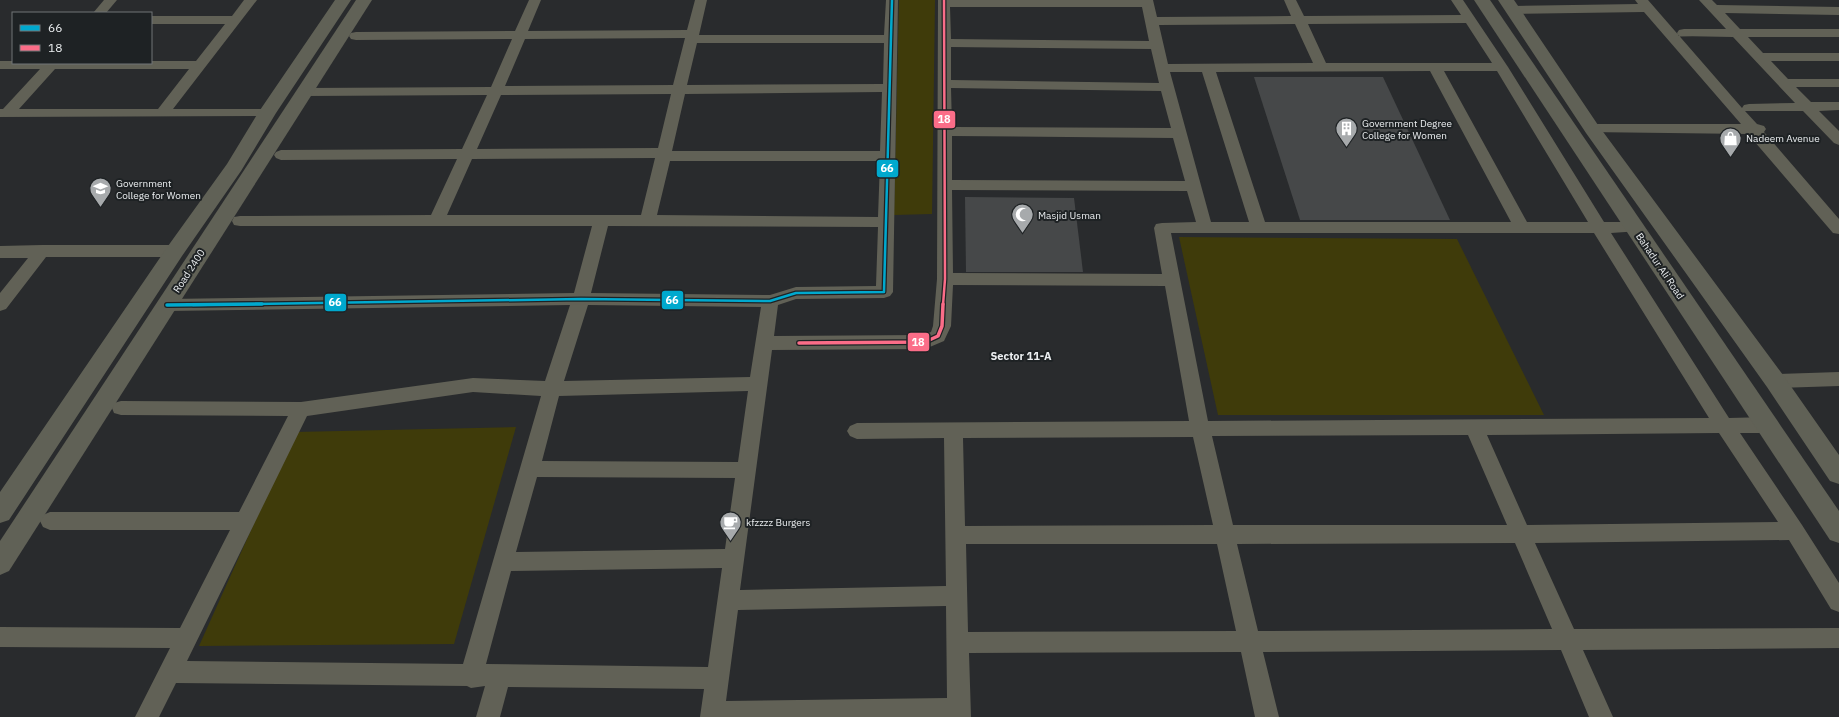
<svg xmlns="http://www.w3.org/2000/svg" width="1839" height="717" font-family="'IBM Plex Sans',sans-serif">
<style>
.green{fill:#3f3b0a}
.building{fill:#464849}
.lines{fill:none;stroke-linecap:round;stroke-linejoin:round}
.minor{fill:#616156;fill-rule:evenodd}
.major{fill:#606156;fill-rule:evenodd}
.bus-1-far1-casing{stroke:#1e2224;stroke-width:5}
.bus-1-casing{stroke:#1e2224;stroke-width:6}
.bus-2-far1-casing{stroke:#1e2224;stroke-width:5}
.bus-2-casing{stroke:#1e2224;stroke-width:6}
.bus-1-far1{stroke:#00a9ce;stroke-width:2.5}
.bus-1{stroke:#00a9ce;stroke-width:3.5}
.bus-2-far1{stroke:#fb6d88;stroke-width:2.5}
.bus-2{stroke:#fb6d88;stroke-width:3.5}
.labels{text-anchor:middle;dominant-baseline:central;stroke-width:4;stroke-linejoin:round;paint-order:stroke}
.poi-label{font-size:10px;fill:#ebeef0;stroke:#1e2224;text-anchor:start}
.street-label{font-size:10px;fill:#ebeef0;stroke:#1e2224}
.neighbourhood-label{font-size:11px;font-weight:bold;fill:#ebeef0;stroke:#1e2224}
.line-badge{stroke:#1e2224;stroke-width:1.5}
.badge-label{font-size:11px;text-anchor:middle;font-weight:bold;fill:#fff}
</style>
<rect width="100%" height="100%" fill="#292b2d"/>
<g class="green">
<polygon points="899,0 935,0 932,214 894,215"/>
<polygon points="1179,237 1457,239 1544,415 1218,415"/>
<polygon points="516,427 454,644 199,646 295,432"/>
</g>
<g class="building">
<polygon points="1254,77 1383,77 1450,220 1300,220"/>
<polygon points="965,197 1074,198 1083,272 966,272"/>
</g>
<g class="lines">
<g class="minor">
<polygon points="104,0 117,0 106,13 93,13"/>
<path d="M244,0H257L173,109H267L272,110L274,113L272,116L0,117V109H3L40,69H0V61H13V63H151V61H196L225,24H151V16H232ZM55,69H189L158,109H19Z"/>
<path d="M529,0H541L528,31L687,30L695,0H707L699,35H884L886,0H898L893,292L890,296L884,298L796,299L778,305L774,336L923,335L931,332L933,326L937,279L938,0H1153L1157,17L1291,16L1284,0H1296L1304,16L1461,15L1451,0H1463L1508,67L1604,222H1634L1640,223L1642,227L1640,231L1611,233L1729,418L1768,417L1775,420L1777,425L1775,430L1768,433H1740L1802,525L1839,583V612L1831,609L1789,540L1535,543L1574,629L1839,628V648L1583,650L1613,717H1589L1561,650L1263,652L1279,717H1255L1241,652L969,653L971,717H700L704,689L508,687L500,717H476L485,686L471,688L467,686L176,683L159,717H135L170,648L0,647V627L180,628L230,530H50L43,527L40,521L43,515L50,512H239L288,416L121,415L114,413L112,408L114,403L121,401L301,402L473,378L545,381L570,305L167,311L161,309L158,305L161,301L167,299L574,293L592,226H240L234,225L232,221L234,217L240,216L431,215L457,159L281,160L276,158L274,155L276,152L281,150L462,149L487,95L305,96L300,95L298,92L300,89L305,88L491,87L512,39L356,40L351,39L349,36L351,33L356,32L515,31ZM950,7H1142L1149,41L951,39ZM1466,23L1492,63H1326L1308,24ZM1295,24L1313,63L1168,64L1159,25ZM685,38L673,85L505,86L525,39ZM697,43H884L883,84L687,85ZM951,47L1151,49L1159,83L951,80ZM1430,71L1511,222H1265L1216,72ZM1444,71H1497L1588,222H1527ZM1170,72H1202L1249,222H1211ZM951,88L1161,91L1171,128L952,127ZM882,92L880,151H672L685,94ZM671,94L658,148L477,149L501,95ZM952,136L1173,138L1185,181L952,180ZM655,158L641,215H447L472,159ZM670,161H880L878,217L657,215ZM952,190L1187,191L1196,222L1162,223L1156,224L1154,228L1162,274L953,273ZM608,226L878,227L876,286L796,287L770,295L591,293ZM1171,233H1594L1709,418L1208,421ZM953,285L1165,286L1189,421L857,423L850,426L847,431L850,436L857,439L944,438L946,586L740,590L772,350L925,349L944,341L951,326ZM588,305L761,307L750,377L564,381ZM748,391L738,462L542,461L559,396ZM473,392L541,396L463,664L187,661L307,416ZM1719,433L1778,522L1527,525L1487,435ZM1468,435L1507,525H1233L1212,436ZM1193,437L1213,525L965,526L963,438ZM537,477L735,478L725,549L516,552ZM1515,543L1552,629L1258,631L1237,544ZM966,544H1217L1236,631L968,632ZM722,568L708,667L486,664L511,571ZM946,606L947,698L726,701L738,610Z"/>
<polygon points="1635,0 1648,0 1742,108 1744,105 1749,104 1795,103 1733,37 1679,36 1677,33 1679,30 1684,29 1726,29 1699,0 1712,0 1717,5 1839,7 1839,15 1725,13 1740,29 1839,29 1839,37 1748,37 1763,53 1839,53 1839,61 1771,61 1788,79 1839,79 1839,87 1796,87 1811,102 1839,102 1839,110 1819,111 1839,131 1839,145 1834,143 1803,111 1745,111 1757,124 1764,126 1766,129 1764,132 1839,219 1839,234 1833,233 1748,134 1587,132 1585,129 1587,126 1592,124 1741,124 1644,12 1514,14 1509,13 1508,10 1509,7 1514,6 1638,4"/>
<polygon points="42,245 175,245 181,247 183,251 181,255 175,257 46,257 6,309 0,311 0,293 28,258 0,258 0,246"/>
<polygon points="1839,372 1839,386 1775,388 1769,386 1766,381 1769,376 1775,374"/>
</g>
<g class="major">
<polygon points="335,0 351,0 276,113 241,171 182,256 9,520 0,523 0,492 168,246 227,164 258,113"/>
<polygon points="356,0 372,0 9,571 0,575 0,541"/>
<polygon points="1474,0 1490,0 1839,511 1839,543 1830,540"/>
<polygon points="1498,0 1514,0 1598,125 1783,375 1839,455 1839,484 1830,481 1767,387 1586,133"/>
</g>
<defs>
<polyline id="bus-1-far1" points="193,305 581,299 770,301 796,293 884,292 892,0"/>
<polyline id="bus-1" points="167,305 262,304"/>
<polyline id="bus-2-far1" points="943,305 945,279 944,0"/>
<polyline id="bus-2" points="799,343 925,342 938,336 942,326 943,304"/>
</defs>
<use href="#bus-1-far1" class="bus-1-far1-casing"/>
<use href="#bus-1" class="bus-1-casing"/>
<use href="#bus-2-far1" class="bus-2-far1-casing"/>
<use href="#bus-2" class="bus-2-casing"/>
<use href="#bus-1-far1" class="bus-1-far1"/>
<use href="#bus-1" class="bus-1"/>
<use href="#bus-2-far1" class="bus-2-far1"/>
<use href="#bus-2" class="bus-2"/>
</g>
<defs>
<symbol id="building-pin" viewBox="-11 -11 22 30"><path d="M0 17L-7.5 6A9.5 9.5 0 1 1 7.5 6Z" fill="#a7aaac" stroke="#1e2224"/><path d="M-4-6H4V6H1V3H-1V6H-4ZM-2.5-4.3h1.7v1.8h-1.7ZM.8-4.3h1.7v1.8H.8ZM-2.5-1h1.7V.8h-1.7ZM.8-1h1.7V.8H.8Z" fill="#fff"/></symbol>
<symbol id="shop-pin" viewBox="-11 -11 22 30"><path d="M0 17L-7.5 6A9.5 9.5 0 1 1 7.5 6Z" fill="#a7aaac" stroke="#1e2224"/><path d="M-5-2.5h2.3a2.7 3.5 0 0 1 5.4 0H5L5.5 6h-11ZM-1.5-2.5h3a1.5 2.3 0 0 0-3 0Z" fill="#fff"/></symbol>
<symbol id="school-pin" viewBox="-11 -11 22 30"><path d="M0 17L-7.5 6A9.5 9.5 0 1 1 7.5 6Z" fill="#a7aaac" stroke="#1e2224"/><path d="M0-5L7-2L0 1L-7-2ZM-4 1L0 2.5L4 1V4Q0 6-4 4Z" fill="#fff"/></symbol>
<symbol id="mosque-pin" viewBox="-11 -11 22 30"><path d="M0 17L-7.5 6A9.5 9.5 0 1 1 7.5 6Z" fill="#a7aaac" stroke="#1e2224"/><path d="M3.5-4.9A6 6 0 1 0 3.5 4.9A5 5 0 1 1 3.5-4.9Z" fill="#fff"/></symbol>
<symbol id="cafe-pin" viewBox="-11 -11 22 30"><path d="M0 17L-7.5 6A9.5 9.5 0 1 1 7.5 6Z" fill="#a7aaac" stroke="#1e2224"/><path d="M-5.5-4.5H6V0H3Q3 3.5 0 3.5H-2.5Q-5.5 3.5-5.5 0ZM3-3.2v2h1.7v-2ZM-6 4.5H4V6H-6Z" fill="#fff"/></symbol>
</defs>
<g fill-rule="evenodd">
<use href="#building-pin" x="1334" y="116" width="25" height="34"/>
<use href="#shop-pin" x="1718" y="126" width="25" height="34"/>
<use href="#school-pin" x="88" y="176" width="25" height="34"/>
<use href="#mosque-pin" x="1010" y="202" width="25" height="34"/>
<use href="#cafe-pin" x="718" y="510" width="25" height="34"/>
</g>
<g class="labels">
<g class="poi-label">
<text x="1362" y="123">Government Degree<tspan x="1362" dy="12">College for Women</tspan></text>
<text x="1746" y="138">Nadeem Avenue</text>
<text x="116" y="183">Government<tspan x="116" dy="12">College for Women</tspan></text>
<text x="1038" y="215">Masjid Usman</text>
<text x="746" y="522">kfzzzz Burgers</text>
</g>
<g class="street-label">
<text transform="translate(1660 266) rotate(56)">Bahadur Ali Road</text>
<text transform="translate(189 271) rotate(-57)">Road 2400</text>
</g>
<g class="neighbourhood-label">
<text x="1021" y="356">Sector 11-A</text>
</g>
</g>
<g class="line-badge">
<rect x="933" y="110" width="23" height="19" rx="4" fill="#fb6d88"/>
<rect x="876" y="159" width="23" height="19" rx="4" fill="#00a9ce"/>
<rect x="661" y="290" width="23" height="20" rx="4" fill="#00a9ce"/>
<rect x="324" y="293" width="23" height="19" rx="4" fill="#00a9ce"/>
<rect x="907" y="332" width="23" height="20" rx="4" fill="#fb6d88"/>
</g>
<g class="badge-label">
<text x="944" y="123">18</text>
<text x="887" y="172">66</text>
<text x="672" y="304">66</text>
<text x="335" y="306">66</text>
<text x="918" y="346">18</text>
</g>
<rect x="12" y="12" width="140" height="52" fill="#1e2224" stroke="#707476"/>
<rect x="20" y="25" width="20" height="6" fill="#00a9ce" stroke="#707476"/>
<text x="48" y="32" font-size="12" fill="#ebeef0">66</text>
<rect x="20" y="45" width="20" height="6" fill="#fb6d88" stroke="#707476"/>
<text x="48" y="52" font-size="12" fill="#ebeef0">18</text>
</svg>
